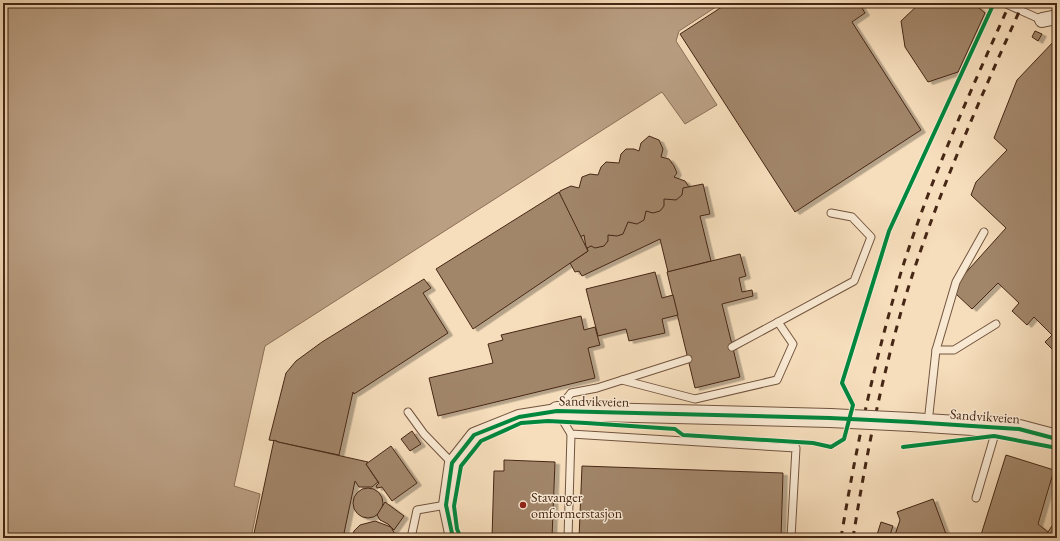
<svg xmlns="http://www.w3.org/2000/svg" width="1060" height="541" font-family="'EB Garamond',serif">
<style>
.water{fill:#ba9f83;stroke:#8c6f57}
.building{fill:#a2866b;stroke:#462715;filter:url(#shadow)}
.lines{fill:none;stroke-linecap:round;stroke-linejoin:round}
.service-casing{stroke:#72543e;stroke-width:9}
.minor-casing{stroke:#72543e;stroke-width:16}
.tertiary-casing{stroke:#72543e;stroke-width:20}
.service{stroke:#f9e9d3;stroke-width:7}
.minor{stroke:#f9e9d3;stroke-width:14}
.tertiary{stroke:#f9e9d3;stroke-width:18}
.rail{stroke:#462715;stroke-width:3;stroke-dasharray:7 7;stroke-linecap:butt}
.tertiary-bridge-casing{stroke:#72543e;stroke-width:20;stroke-linecap:butt}
.tertiary-bridge{stroke:#f9e9d3;stroke-width:18}
.cycleway-casing{stroke:#f9e9d3;stroke-width:6}
.cycleway{stroke:#00873e;stroke-width:4}
.poi-dot{fill:#8f2418;stroke:#f9e9d3;stroke-width:1.5}
.labels{text-anchor:middle;dominant-baseline:central;stroke-width:3;stroke-linejoin:round;paint-order:stroke}
.street-label{font-size:14px;fill:#462715;stroke:#f9e9d3}
.poi-label{font-size:14px;fill:#462715;stroke:#f9e9d3;text-anchor:start}
</style>
<defs>
<filter id="shadow"><feDropShadow dx="4.5" dy="2.5" stdDeviation="0" flood-color="#0004"/></filter>
</defs>
<rect width="100%" height="100%" fill="#f6ddbb"/>
<filter id="stains"><feTurbulence type="fractalNoise" baseFrequency=".005" numOctaves="4"/><feColorMatrix values="0 0 0 0 .2 0 0 0 0 .09 0 0 0 0 .02 0 0 0 .5 -.17"/></filter>
<radialGradient id="worn" r=".72"><stop offset=".6" stop-color="#630" stop-opacity="0"/><stop offset="1" stop-color="#630" stop-opacity=".3"/></radialGradient>
<polygon class="water" points="3,3 722,3 679,31 676,41 717,105 685,124 662,92 265,346 234,486 260,494 251,538 3,538"/>
<g class="building">
<polygon points="728,3 859,3 865,13 852,22 921,130 795,212 680,34"/>
<polygon points="920,3 973,3 985,13 958,72 928,82 905,47 901,21"/>
<polygon points="1035,31 1042,34 1038,41 1032,37"/>
<polygon points="1056,39 1057,350 1055,352 1045,342 1052,335 1034,317 1027,325 1012,311 1019,303 998,283 972,309 956,294 961,278 1006,228 971,195 976,182 1007,150 994,138 1017,80"/>
<polygon points="649,136 659,140 663,149 661,157 669,159 674,166 677,173 674,177 685,181 689,187 687,196 676,204 668,202 667,212 656,215 648,212 647,223 636,228 628,226 625,237 616,241 609,238 606,248 601,253 592,252 586,247 584,235 576,239 560,213 566,211 558,201 560,191 571,186 579,188 582,177 590,174 598,175 601,167 606,162 619,163 621,154 626,149 634,149 639,151 641,143"/>
<polygon points="703,184 710,214 700,216 711,261 668,272 660,239 582,276 579,271 575,272 570,263 588,251 587,248 591,246 595,248 604,246 608,241 608,235 617,236 623,234 628,222 637,224 644,220 646,211 653,213 660,211 664,206 664,199 676,200 682,195 683,188"/>
<polygon points="559,192 588,251 473,329 436,269"/>
<polygon points="740,254 746,276 739,278 742,292 752,290 753,296 722,304 740,377 695,388 667,272"/>
<polygon points="655,272 662,298 673,295 678,315 662,319 665,333 629,341 626,329 598,336 586,289"/>
<polygon points="424,279 431,288 423,293 448,333 354,394 353,392 339,455 278,442 277,441 269,440 286,373 296,361 322,342"/>
<polygon points="581,316 584,330 595,327 600,345 588,348 595,378 438,416 429,378 493,363 488,344 503,340 501,335"/>
<polygon points="412,431 421,444 410,451 401,439"/>
<polygon points="274,440 278,442 368,462 366,464 378,482 372,487 359,487 355,481 343,538 253,538"/>
<polygon points="391,446 417,483 392,501 382,487 377,488 376,486 379,483 366,464"/>
<polygon points="1006,455 1054,470 1038,524 1049,533 1046,538 980,538"/>
<polygon points="504,460 555,462 552,538 492,538 494,471 504,471"/>
<polygon points="582,466 783,473 781,538 579,538"/>
<circle cx="368" cy="503" r="15"/>
<polygon points="933,499 946,534 957,538 894,538 900,520 897,512"/>
<polygon points="385,502 404,516 394,530 388,524 380,520 377,515"/>
<polygon points="1057,518 1057,538 1046,538 1048,532"/>
<polygon points="375,521 391,527 397,538 351,538 354,531 360,525"/>
<polygon points="881,522 893,526 889,538 876,538"/>
</g>
<g class="lines">
<defs>
<g id="service">
<polyline points="1004,3 1042,20"/>
<polyline points="732,347 854,281 871,237 852,217 831,213"/>
<polyline points="936,350 954,350 996,324"/>
<polyline points="688,359 597,388 571,393 557,411 571,434 796,448 791,538"/>
<polyline points="622,380 695,399 777,380 793,344 778,322"/>
<polyline points="408,412 424,434 452,463"/>
<polyline points="928,423 936,350 956,282 984,232"/>
<polyline points="976,498 997,427"/>
<polyline points="411,538 417,510 446,505"/>
<polyline points="568,538 571,434"/>
</g>
<g id="minor">
<polyline points="1042,20 1057,17"/>
<polyline points="453,538 446,505 452,463 474,435 519,417 557,411"/>
</g>
<g id="tertiary">
<polyline points="557,411 830,418"/>
<polyline points="911,422 1019,429 1057,439"/>
</g>
</defs>
<use href="#service" class="service-casing"/>
<use href="#minor" class="minor-casing"/>
<use href="#tertiary" class="tertiary-casing"/>
<use href="#service" class="service"/>
<use href="#minor" class="minor"/>
<use href="#tertiary" class="tertiary"/>
<g class="rail">
<path d="M841,538C856,447 875,358 902,269C931,178 971,90 1010,3"/>
<path d="M853,538C866,456 882,375 906,295C937,195 980,99 1023,3"/>
</g>
<defs>
<polyline id="tertiary-bridge" points="830,418 911,422"/>
</defs>
<use href="#tertiary-bridge" class="tertiary-bridge-casing"/>
<use href="#tertiary-bridge" class="tertiary-bridge"/>
<defs>
<g id="cycleway">
<polyline points="903,447 994,436 1057,448"/>
<polyline points="453,538 446,505 452,463 474,435 519,417 557,411 830,418 911,422 1019,429 1057,439"/>
<polyline points="461,538 457,529 454,506 461,466 481,441 521,423 548,421 586,423 675,429 683,435 813,443 831,447 844,439 853,405 842,383 889,231 994,3"/>
</g>
</defs>
<use href="#cycleway" class="cycleway-casing"/>
<use href="#cycleway" class="cycleway"/>
</g>
<circle class="poi-dot" cx="523" cy="505" r="4"/>
<g class="labels">
<g class="street-label">
<text transform="translate(594 401) rotate(1)">Sandvikveien</text>
<text transform="translate(985 416) rotate(4)">Sandvikveien</text>
</g>
<g class="poi-label">
<text x="531" y="497">Stavanger<tspan x="531" dy="16">omformerstasjon</tspan></text>
</g>
</g>
<rect width="1060" height="541" fill="none" stroke="#f6ddbb" stroke-width="16"/>
<rect x="4" y="4" width="1052" height="533" fill="none" stroke="#462715" stroke-width="2"/>
<rect x="8" y="8" width="1044" height="525" fill="none" stroke="#462715"/>
<rect width="100%" height="100%" filter="url(#stains)"/>
<rect width="100%" height="100%" fill="url(#worn)"/>
</svg>
